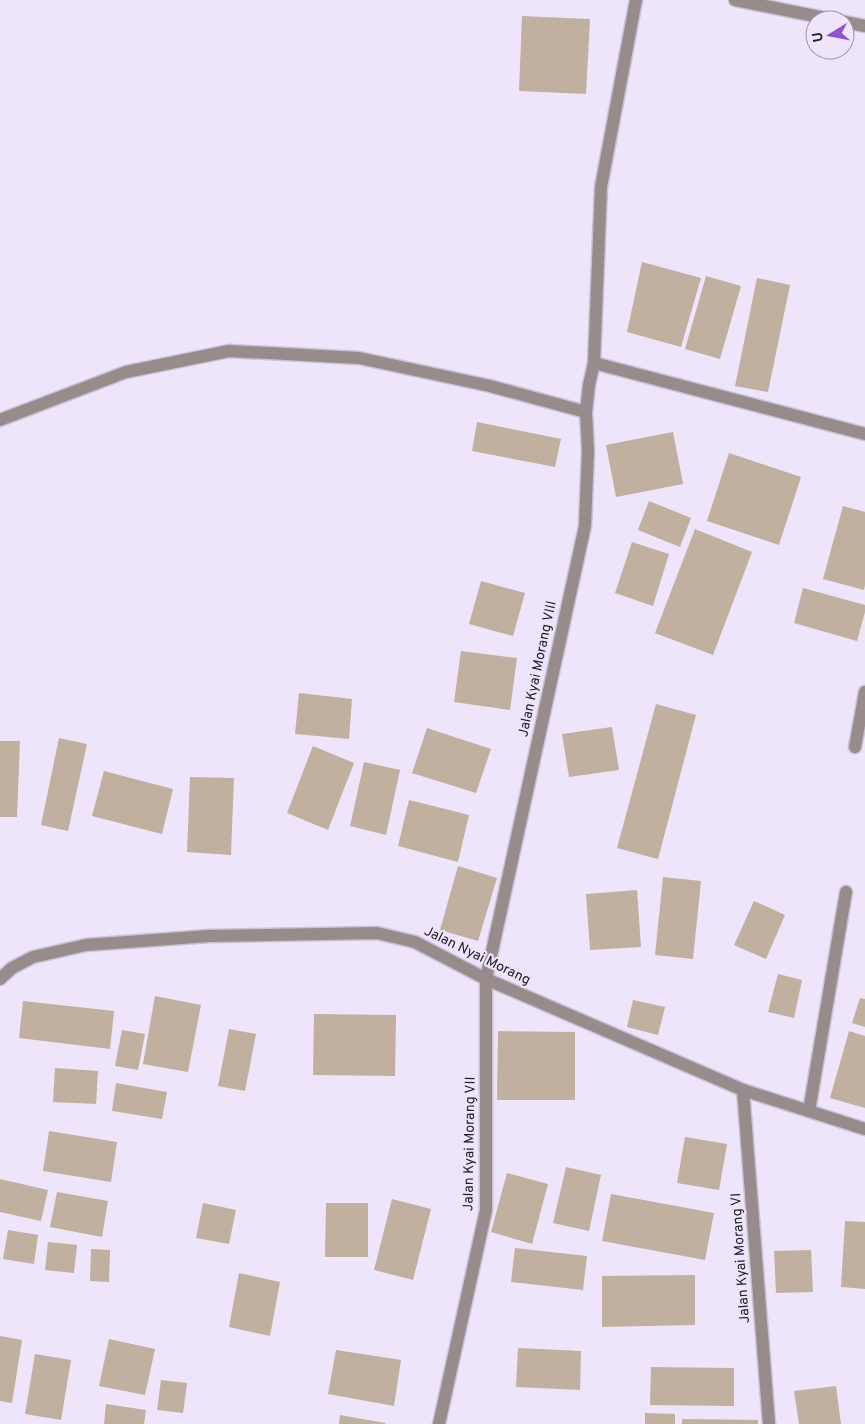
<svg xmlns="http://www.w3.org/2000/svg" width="865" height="1424" font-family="Overpass,sans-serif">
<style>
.building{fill:#c1af9f}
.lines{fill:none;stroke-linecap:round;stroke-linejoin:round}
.service-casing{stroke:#c9c2d5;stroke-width:15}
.minor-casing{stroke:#c9c2d5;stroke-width:15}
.tertiary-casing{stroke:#c9c2d5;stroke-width:15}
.service{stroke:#978c8b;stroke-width:12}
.minor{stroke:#978c8b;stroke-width:12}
.tertiary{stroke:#978c8b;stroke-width:12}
.labels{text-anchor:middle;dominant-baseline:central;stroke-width:4.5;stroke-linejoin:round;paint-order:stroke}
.street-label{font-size:14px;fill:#232028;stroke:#eee5fb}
</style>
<rect width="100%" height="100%" fill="#eee5fb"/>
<g class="building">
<polygon points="522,16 590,19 586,94 519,91"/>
<polygon points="642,262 701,278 681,347 627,332"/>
<polygon points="706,276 741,286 720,359 685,349"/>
<polygon points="757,278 790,285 768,392 735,386"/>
<polygon points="477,422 561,439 555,467 472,451"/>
<polygon points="673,432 683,484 616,497 606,445"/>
<polygon points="729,453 801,477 779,545 707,521"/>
<polygon points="649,501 691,518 680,547 638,530"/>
<polygon points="843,506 865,512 865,585 864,590 823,579"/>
<polygon points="695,529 752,552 713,655 655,633"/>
<polygon points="632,542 669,554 653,606 615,593"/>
<polygon points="481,581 525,593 513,636 469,624"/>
<polygon points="803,588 865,605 865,612 857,641 794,623"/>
<polygon points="461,651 517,658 510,710 454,702"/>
<polygon points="299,693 352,699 349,739 295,734"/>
<polygon points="656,704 696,715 658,859 617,848"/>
<polygon points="612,727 619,770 569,777 562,734"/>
<polygon points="427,728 491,749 476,793 412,773"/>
<polygon points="59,738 87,744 68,831 41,825"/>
<polygon points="0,741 20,741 17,817 0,817"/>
<polygon points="313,746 354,763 328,830 287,813"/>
<polygon points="364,762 400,770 386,835 350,826"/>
<polygon points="104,771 173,789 162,834 92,816"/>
<polygon points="190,777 234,778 231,855 187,852"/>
<polygon points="409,800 469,815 458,862 398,846"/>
<polygon points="458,866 497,878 478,941 440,930"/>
<polygon points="663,877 701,881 693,959 655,955"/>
<polygon points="637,890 641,947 590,950 586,894"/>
<polygon points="754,901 785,915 766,959 734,945"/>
<polygon points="778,974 802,980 794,1018 768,1012"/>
<polygon points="155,996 201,1005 188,1072 143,1064"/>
<polygon points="860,998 865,999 865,1027 852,1023"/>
<polygon points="633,1000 665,1007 658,1035 627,1027"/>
<polygon points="23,1001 114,1011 110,1049 19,1038"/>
<polygon points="314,1014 396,1015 395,1076 313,1075"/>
<polygon points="229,1029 256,1034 245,1091 218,1086"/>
<polygon points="122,1030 145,1034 138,1070 115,1066"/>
<polygon points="498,1031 575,1032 575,1100 497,1100"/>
<polygon points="849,1031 865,1036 865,1108 830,1098"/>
<polygon points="55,1068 98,1071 96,1104 53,1102"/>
<polygon points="116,1083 167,1092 162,1119 112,1111"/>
<polygon points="49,1131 117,1142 111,1182 43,1171"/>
<polygon points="685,1137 727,1144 719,1190 677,1183"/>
<polygon points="566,1167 601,1175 589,1231 553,1223"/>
<polygon points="507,1173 548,1184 532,1244 491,1232"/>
<polygon points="0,1179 48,1190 41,1221 0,1212"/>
<polygon points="57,1192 108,1201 102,1237 50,1227"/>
<polygon points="611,1194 714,1213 705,1260 602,1241"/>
<polygon points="392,1199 431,1209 413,1280 374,1270"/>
<polygon points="203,1203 236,1210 229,1244 196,1238"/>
<polygon points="326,1203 368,1203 368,1257 325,1257"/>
<polygon points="845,1221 865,1222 865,1289 841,1287"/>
<polygon points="8,1230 38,1235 34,1264 3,1259"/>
<polygon points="48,1242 77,1245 74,1273 45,1270"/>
<polygon points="515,1248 587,1256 583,1290 511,1282"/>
<polygon points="91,1249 110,1250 109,1282 90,1281"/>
<polygon points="811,1250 813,1292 776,1293 774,1251"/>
<polygon points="239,1273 280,1282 270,1336 229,1327"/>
<polygon points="695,1275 695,1325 602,1327 602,1276"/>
<polygon points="0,1336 22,1340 12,1403 0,1401"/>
<polygon points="109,1339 155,1349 145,1395 99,1386"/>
<polygon points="518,1348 581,1351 580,1390 516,1387"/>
<polygon points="336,1350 401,1360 394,1406 328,1394"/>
<polygon points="35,1354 71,1360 61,1420 25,1414"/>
<polygon points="651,1367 734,1368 734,1406 650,1405"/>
<polygon points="161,1380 187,1383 183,1413 157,1410"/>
<polygon points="836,1386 841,1424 799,1424 794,1391"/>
<polygon points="106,1404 146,1410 144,1424 104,1424"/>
<polygon points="645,1413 675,1414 675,1424 645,1424"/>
<polygon points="340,1415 385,1423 385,1424 339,1424"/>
<polygon points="682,1419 758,1420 758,1424 682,1424"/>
</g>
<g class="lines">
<defs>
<g id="service">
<polyline points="735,0 835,20"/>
<polyline points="845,22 865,26"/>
<polyline points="594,363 601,187 636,0"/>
</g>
<g id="minor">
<polyline points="0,420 126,372 229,351 359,358 490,386 586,412"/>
<polyline points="855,747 865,692"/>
<polyline points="743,1090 769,1424"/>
<polyline points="809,1111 846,892"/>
<polyline points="439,1424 486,1210 486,979 585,526 588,451 586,412 589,385 594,363 865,434"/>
</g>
<polyline id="tertiary" points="0,979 12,968 33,957 86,945 209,936 377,933 415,942 486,979 743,1090 865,1129"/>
</defs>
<use href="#service" class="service-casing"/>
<use href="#minor" class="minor-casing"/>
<use href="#tertiary" class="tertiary-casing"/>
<use href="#service" class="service"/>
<use href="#minor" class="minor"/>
<use href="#tertiary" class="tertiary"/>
</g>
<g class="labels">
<g class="street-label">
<text transform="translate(538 669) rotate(-78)">Jalan Kyai Morang VIII</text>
<text transform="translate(477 956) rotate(26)">Jalan Nyai Morang</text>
<text transform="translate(470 1144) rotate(-89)">Jalan Kyai Morang VII</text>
<text transform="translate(741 1258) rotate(-94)">Jalan Kyai Morang VI</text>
</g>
</g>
<g transform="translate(830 35) rotate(260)"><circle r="24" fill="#eee5fb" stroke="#9d96a7"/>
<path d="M0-4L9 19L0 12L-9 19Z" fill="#9153ca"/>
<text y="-8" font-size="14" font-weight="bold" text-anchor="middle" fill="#232028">U</text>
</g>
</svg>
